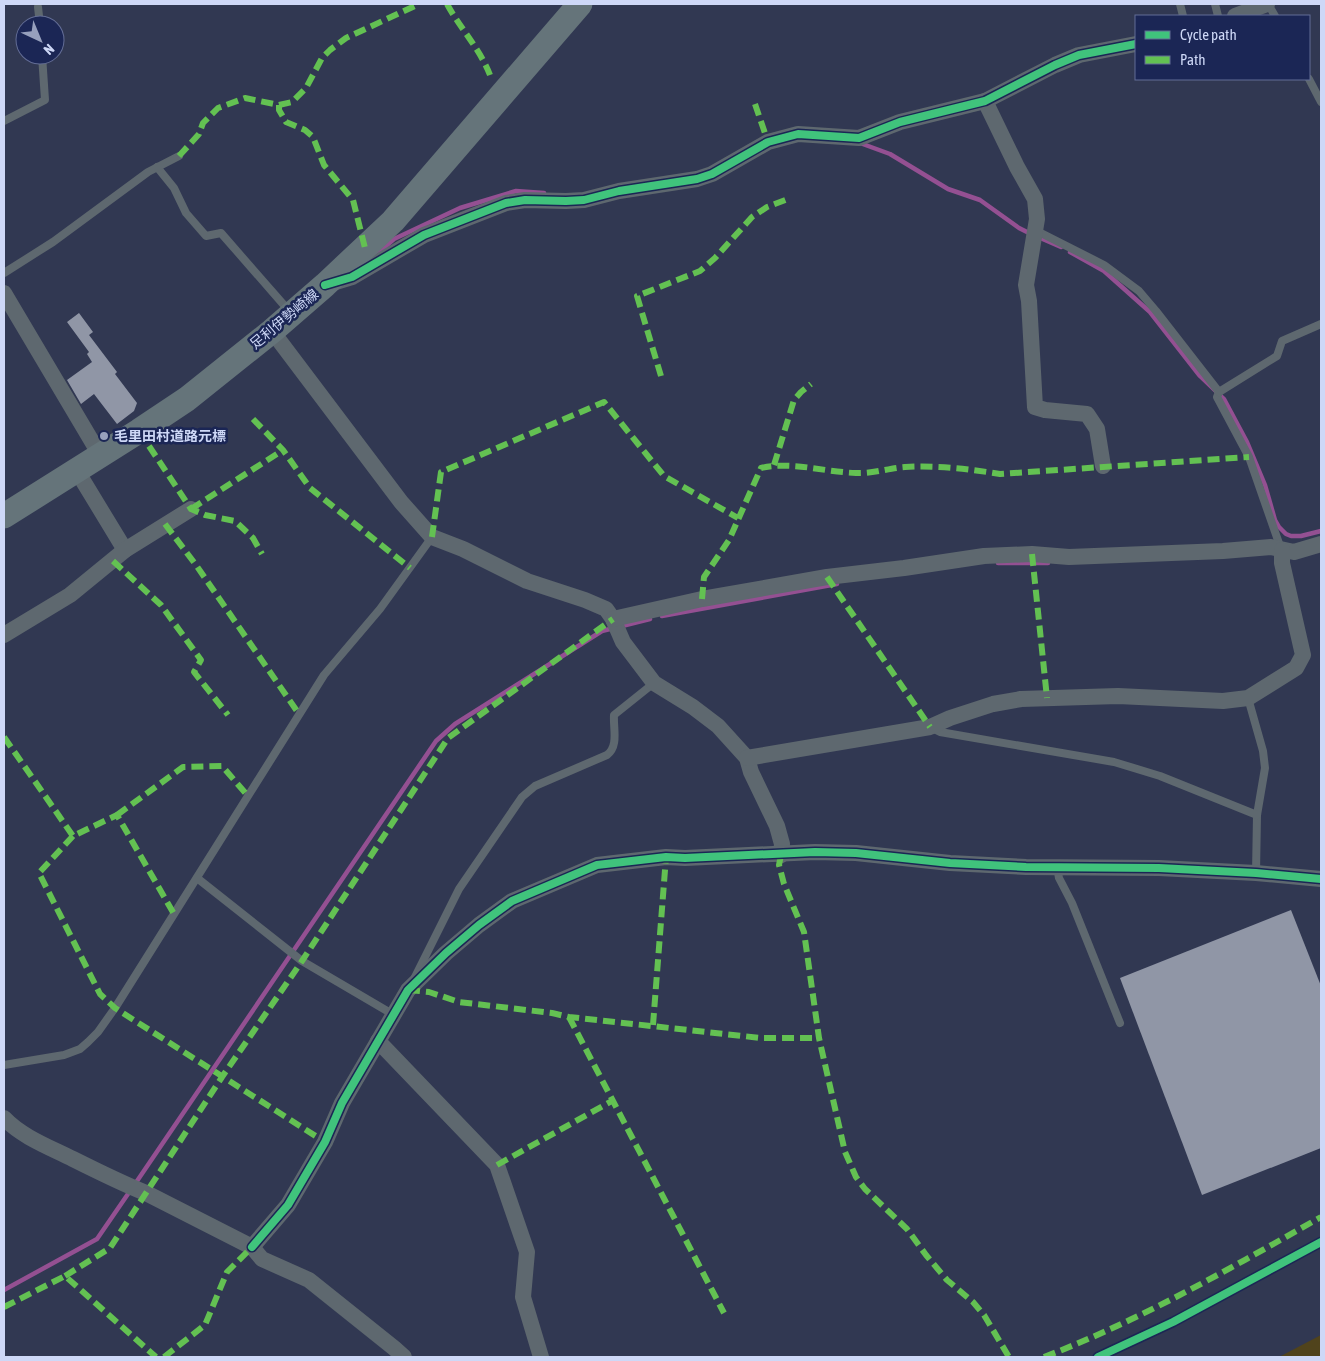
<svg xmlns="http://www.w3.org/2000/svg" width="1325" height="1361" font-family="'Asap Condensed','Noto Sans JP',sans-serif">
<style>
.green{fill:#50431c}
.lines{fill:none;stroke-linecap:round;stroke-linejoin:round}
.stream{stroke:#945092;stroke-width:4.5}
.building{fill:#9096a6}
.lane{stroke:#5e686f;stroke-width:8}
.street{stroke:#5e686f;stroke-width:16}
.primary{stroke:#65747a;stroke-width:25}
.quiet{stroke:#63c152;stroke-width:6;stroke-dasharray:12 6;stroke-linecap:butt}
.cycleway-casing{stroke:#1b2655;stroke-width:11}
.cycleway{stroke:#40c37c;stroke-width:8}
.poi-dot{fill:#97a0bd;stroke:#1b2655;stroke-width:2}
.labels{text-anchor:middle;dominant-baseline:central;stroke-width:5;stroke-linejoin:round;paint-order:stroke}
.street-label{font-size:14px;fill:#ced8f7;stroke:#1b2655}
.poi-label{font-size:14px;font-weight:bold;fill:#ced8f7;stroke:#1b2655;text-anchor:start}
</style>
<rect width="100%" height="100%" fill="#313852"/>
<polygon class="green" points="1321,1335 1321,1357 1279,1357"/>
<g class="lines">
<g class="stream">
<polyline points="860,143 890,154 948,189 980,200 1019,228 1031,234"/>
<polyline points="1038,237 1061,247"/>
<polyline points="1070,252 1104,271 1150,312 1200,376 1224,399 1247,442 1265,485 1275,520 1279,527 1286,534 1291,536 1301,536 1321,531"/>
<polyline points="377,254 394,239 460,208 516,191 544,193"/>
<polyline points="998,563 1048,563"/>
<polyline points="662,616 837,584"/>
<polyline points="135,1184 436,741 455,724 602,631 650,619"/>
<polyline points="4,1290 97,1239 130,1191"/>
</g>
</g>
<g class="building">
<polygon points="79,313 93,332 89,335 117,372 115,374 137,403 134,411 117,424 94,394 81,404 67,380 92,362 87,354 89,352 67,322"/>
<polygon points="1291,910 1321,986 1321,1148 1202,1195 1120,978"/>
</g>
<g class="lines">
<g class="lane">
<polyline points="1180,4 1183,16"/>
<polyline points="1215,4 1218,16"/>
<polyline points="1268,4 1275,16"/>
<polyline points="38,7 40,25"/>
<polyline points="1309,79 1321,102"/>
<polyline points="4,121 45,100 42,55"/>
<polyline points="157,167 174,188 186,213 206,236 221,233 290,312"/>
<polyline points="1035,230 1104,265 1139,291 1156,311 1219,392 1217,397 1249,457 1281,549"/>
<polyline points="4,273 53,242 148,172 179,156"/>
<polyline points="1219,392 1277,356 1282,341 1321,324"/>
<polyline points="1248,698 1263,751 1265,768 1257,815 1256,873"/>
<polyline points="932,728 940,732 1114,762 1160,776 1257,815"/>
<polyline points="1057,867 1059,878 1072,903 1120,1023"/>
<polyline points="197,878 302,961 394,1015"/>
<path d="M415,977L459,889L522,797L535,786L607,755C619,746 613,728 614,715L654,683"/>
<polyline points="4,1065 64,1055 80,1049 88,1042 98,1032 115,1008 174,914 324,675 380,609 432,537"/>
</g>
<g class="street">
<polyline points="1235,16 1267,4"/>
<polyline points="985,101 1017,167 1035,199 1037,219 1026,285 1029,301 1035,407 1045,410 1087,414 1097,429 1103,466"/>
<polyline points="329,284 352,277 424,235 506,203 525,200 566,201 584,200 619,191 697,179 712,174 768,142 798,134 859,138 900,122 985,101 1055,65 1079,55 1136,44"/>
<polyline points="4,293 100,455"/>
<polyline points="272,331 401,502 432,537 463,549 527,581 585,600 606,609 613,619 623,642 654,683 693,707 718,726 747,758 751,772 777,826 782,844 781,855"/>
<polyline points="77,471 125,550"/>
<polyline points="613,619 702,599 827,577 904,568 984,556 1032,554 1069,557 1223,551 1271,547 1294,552 1321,544"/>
<polyline points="4,635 70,595 125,550 191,509"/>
<polyline points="747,758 930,727 950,718 993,704 1021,699 1118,696 1223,701 1248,698 1296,668 1303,655 1282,563 1282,550"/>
<polyline points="378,1041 497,1165 527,1252 523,1297 541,1357"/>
<path d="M4,1118C22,1137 49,1147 73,1159C97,1171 121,1183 146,1193L252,1247L262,1259L309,1280L394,1348L404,1357"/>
<polyline points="252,1247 288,1205 325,1142 342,1103 356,1079 408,990 446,953 479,925 512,901 597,865 666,857 685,858 815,852 856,853 950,863 1026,867 1159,868 1256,873 1321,879"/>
</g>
<polyline class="primary" points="4,516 139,431 187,399 272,331 325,285 393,221 580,4"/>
<g class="quiet">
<path d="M447,4C460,28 480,49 490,75"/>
<polyline points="755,104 768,142"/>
<polyline points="279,105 279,110 286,122 305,130 313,137 324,165 353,200 365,248"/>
<polyline points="179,156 199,134 203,123 218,108 245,98 279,105 292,102 306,88 322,58 330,50 346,38 419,4"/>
<polyline points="661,376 637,296 700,271 715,258 752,217 767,207 788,199"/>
<polyline points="253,419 283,450 310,488 410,568"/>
<polyline points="139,431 191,509 205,515 235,521 253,538 262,554"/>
<polyline points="774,465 794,400 801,392 811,384"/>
<polyline points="191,509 283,450"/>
<polyline points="165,524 196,565 299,714"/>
<polyline points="432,537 441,472 604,402 664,476 738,518"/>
<polyline points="1032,554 1047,698"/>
<polyline points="113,561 161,605 201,660 194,672 228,715"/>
<polyline points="827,577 930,727"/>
<path d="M702,599L704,577L729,540L761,468C792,461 824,472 856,473C872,474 889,468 905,467C937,465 969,469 1000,474L1249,457"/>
<polyline points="4,737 73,836 117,815 174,914"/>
<polyline points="117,815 183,767 222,766 248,796"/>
<polyline points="73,836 39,873 100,994 115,1008 325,1142"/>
<polyline points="781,855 779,865 784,884 804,932 819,1038 845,1152 856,1177 865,1189 907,1229 926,1255 947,1280 973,1302 984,1315 1009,1357"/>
<polyline points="408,990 429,992 459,1002 552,1013 569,1017 761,1038 819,1038"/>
<polyline points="569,1017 724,1313"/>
<polyline points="653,1025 666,857"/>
<polyline points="497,1165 612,1101"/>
<polyline points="65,1276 110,1248 222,1077 302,961 448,738 613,619"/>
<polyline points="4,1307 65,1276 156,1357"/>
<polyline points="164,1357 205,1325 227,1272 252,1247"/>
<path d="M1044,1357C1141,1320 1231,1268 1321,1217"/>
</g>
<defs>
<g id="cycleway">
<polyline points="325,285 352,277 424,235 506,203 525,200 566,201 584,200 619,191 697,179 712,174 768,142 798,134 859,138 900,122 985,101 1055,65 1079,55 1136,44"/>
<polyline points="252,1247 288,1205 325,1142 342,1103 356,1079 408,990 446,953 479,925 512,901 597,865 666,857 685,858 815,852 856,853 950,863 1026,867 1159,868 1256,873 1321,879"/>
<polyline points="1098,1357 1173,1322 1321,1242"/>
</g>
</defs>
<use href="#cycleway" class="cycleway-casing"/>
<use href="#cycleway" class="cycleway"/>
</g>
<circle class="poi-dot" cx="104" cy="436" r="5"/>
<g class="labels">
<g class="street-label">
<text transform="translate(284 319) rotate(-40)">足利伊勢崎線</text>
</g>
<g class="poi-label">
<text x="114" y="436">毛里田村道路元標</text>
</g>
</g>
<rect width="1325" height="1361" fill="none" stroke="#ced8f7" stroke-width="10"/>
<rect x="1135" y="15" width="175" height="65" fill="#1b2655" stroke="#636d96"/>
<rect x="1145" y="31" width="25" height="8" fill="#40c37c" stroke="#636d96"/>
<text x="1180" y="40" font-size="15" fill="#ced8f7">Cycle path</text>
<rect x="1145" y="56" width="25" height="8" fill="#63c152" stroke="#636d96"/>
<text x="1180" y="65" font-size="15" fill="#ced8f7">Path</text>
<g transform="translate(40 40) rotate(136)"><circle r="24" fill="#1b2655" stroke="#636d96"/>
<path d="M0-4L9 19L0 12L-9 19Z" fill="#97a0bd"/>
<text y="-8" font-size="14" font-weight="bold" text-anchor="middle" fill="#ced8f7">N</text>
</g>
</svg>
